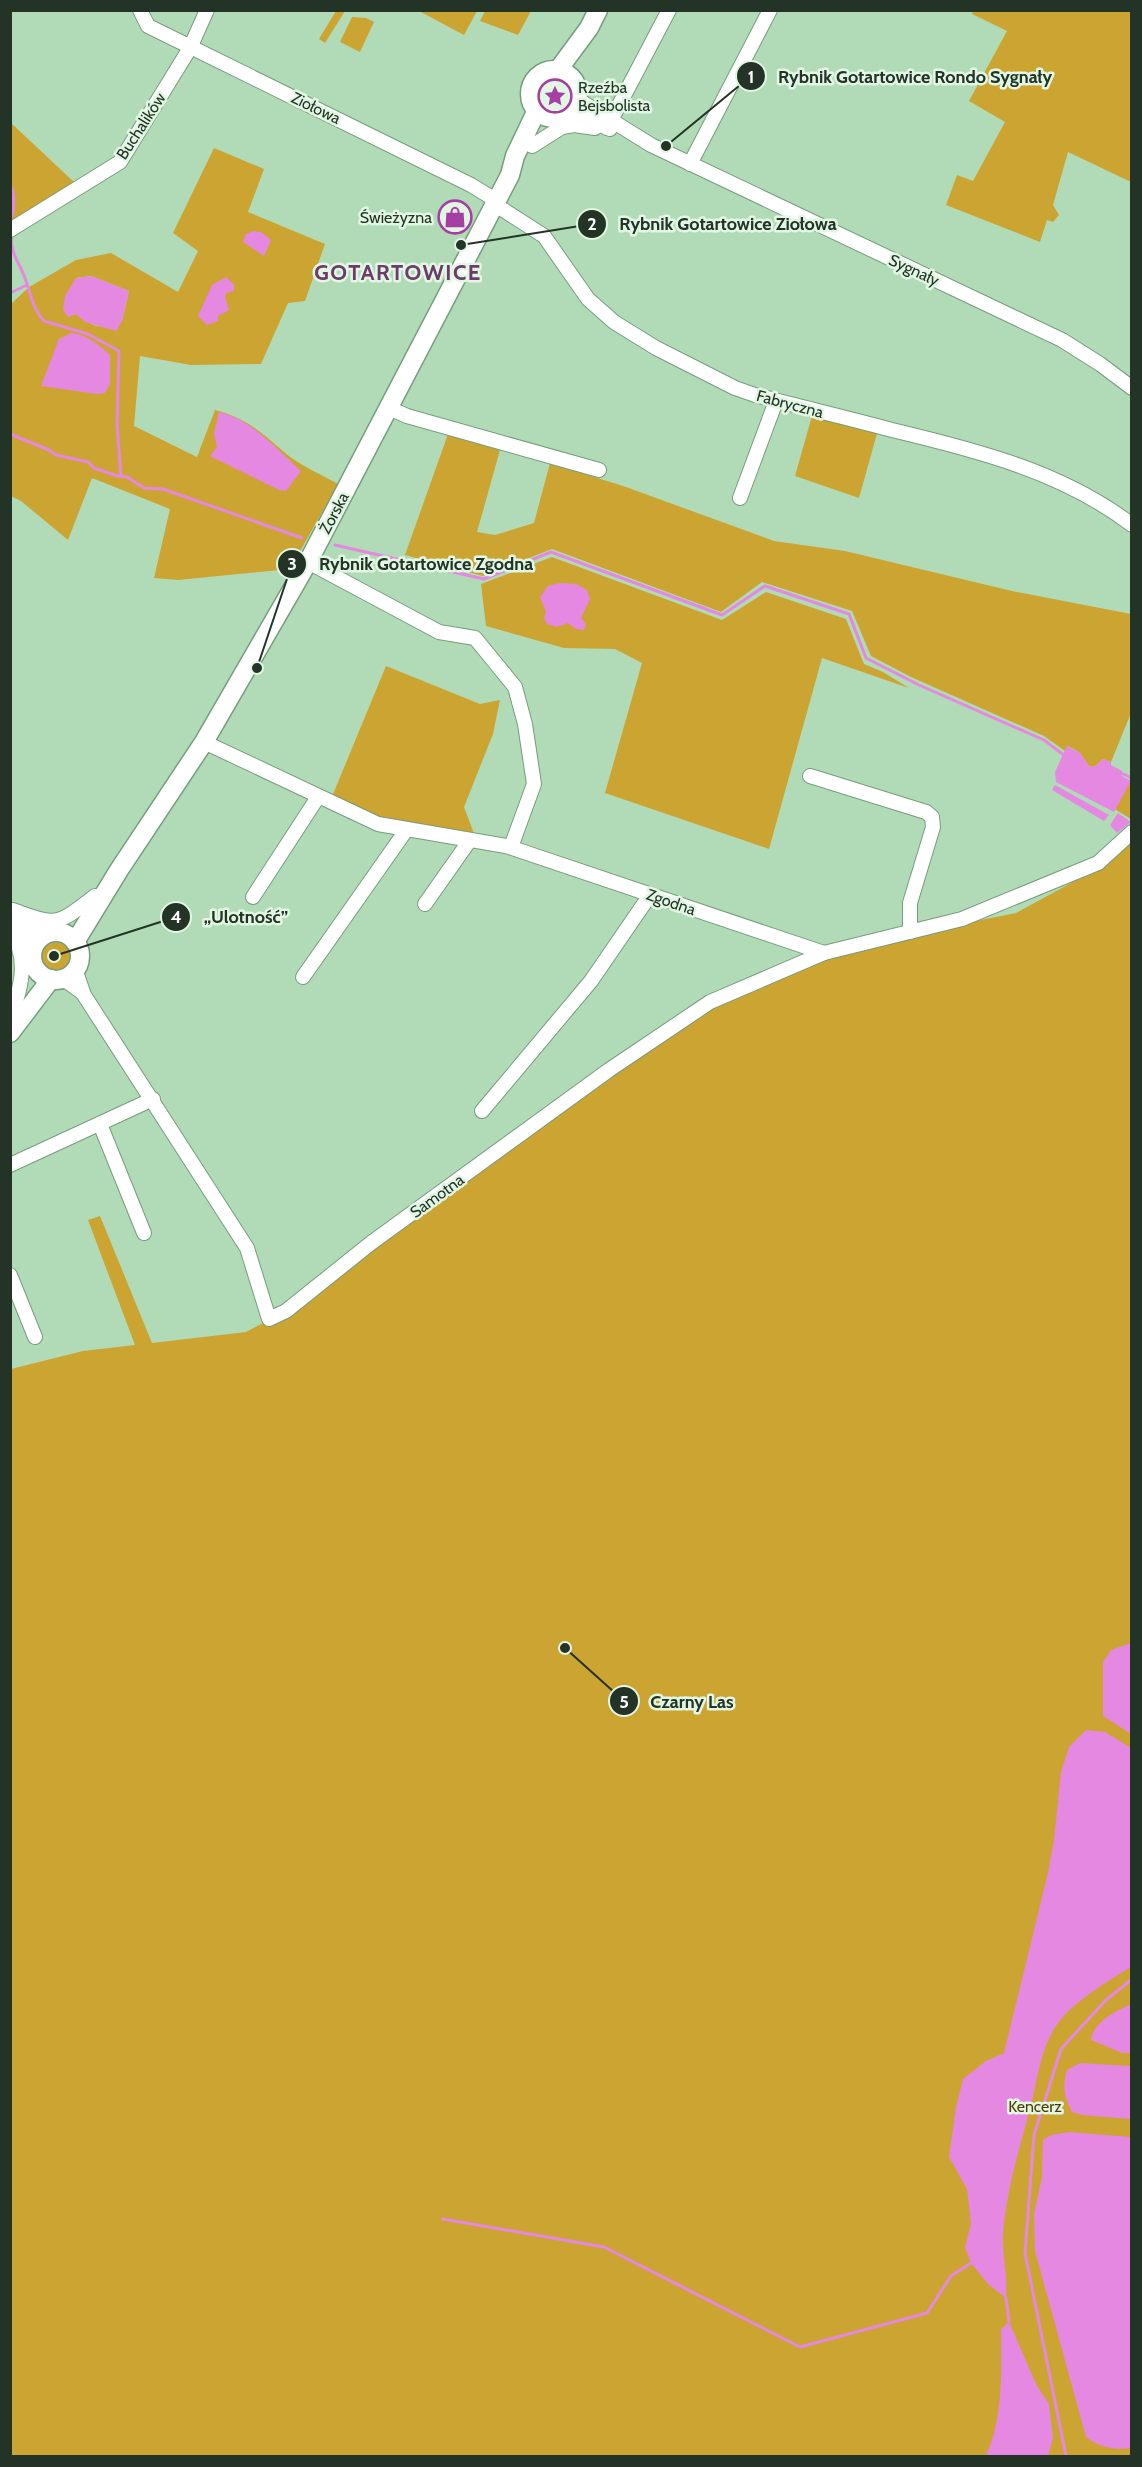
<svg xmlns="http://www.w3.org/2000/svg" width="1142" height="2467" font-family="Cabin,sans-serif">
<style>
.green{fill:#cca431;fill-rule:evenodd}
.water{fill:#e588e1}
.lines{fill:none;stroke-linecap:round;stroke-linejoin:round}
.stream{stroke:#e588e1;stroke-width:3}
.minor-casing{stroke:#769e7c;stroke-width:16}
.major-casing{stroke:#769e7c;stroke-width:21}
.minor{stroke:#fff;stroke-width:14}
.major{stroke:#fff;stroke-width:18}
.labels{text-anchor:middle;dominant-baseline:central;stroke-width:5;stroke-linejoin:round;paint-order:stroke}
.poi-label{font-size:16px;fill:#233325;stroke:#e1f6e3;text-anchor:start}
.street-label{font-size:16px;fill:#233325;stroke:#e1f6e3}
.park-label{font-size:16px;fill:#513d01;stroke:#e1f6e3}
.district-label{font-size:22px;font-weight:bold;letter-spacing:1.5px;fill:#6e3b6c;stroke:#e1f6e3}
.leader{fill:none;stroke:#233325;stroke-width:2}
.callout-dot{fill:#233325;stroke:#e1f6e3;stroke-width:2}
.mark-label{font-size:18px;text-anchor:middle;font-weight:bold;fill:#fff}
.callout-label{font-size:18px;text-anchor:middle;font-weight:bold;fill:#233325;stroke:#e1f6e3;stroke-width:5;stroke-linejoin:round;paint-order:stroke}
</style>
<rect width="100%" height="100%" fill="#b1dbb7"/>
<g class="green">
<polygon points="336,11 345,11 325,43 319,39"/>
<polygon points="419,11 477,10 477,11 464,35"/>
<polygon points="485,11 485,10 531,11 518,35 480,21"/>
<polygon points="973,11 1131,11 1131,182 1068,152 1053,205 1059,215 1053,222 1047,220 1040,242 946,205 957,175 973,181 1005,122 969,101 1007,31 972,14"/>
<polygon points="352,17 366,18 374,22 360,52 340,42"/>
<circle cx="554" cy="94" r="16"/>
<polygon points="10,122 75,183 10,225"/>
<path d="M214,148L264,169L248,212L325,244L305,301L288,303L261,364L191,365L140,356L134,426L197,457L215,410C250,419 263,435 289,456C300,465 324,476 338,484L290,569L178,580L154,578L170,509L92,478L68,540L21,501L11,496V304L29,287L76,260L111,253L178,292L198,251L173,233ZM91,276L129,291L122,321C93,329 100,329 76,314V278Z"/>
<polygon points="812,416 878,430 859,498 795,476"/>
<polygon points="448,434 500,450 477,532 495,535 534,523 550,463 626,487 774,541 845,551 1012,591 1131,614 1131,713 1111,762 1103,759 1094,767 1089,766 1079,752 1068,746 1065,751 1044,736 911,677 871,656 852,611 762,582 721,612 552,549 483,576 405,555"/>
<polygon points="552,557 722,620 766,592 846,619 864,664 883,672 909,688 822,658 769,849 605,793 642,663 615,649 564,648 486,626 481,584"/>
<path d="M386,666L480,704L500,700L493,734L464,807L475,836C425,827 377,821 331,799Z"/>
<polygon points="1131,781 1131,819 1113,808 1128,782"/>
<polygon points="1131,838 1131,2456 11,2456 11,1369 83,1351 135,1345 88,1220 100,1216 152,1343 246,1332 286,1311 371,1243 717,1002 830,957 910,934 1016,913 1104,865"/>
<circle cx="55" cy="956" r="16"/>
</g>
<g class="water">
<polygon points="253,231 261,232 271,240 264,256 243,242 246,234"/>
<polygon points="91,276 129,291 122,321 116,331 85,322 76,314 68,317 63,310 65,296 76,278"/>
<polygon points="226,277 234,285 234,291 226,293 225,297 229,310 218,316 218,321 207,325 198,316 212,285"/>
<path d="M71,333C88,335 98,344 110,355V384L105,393L97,394L41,386L59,339Z"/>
<path d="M219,412C251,419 277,449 301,471L286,491L279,490L210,456L217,447L214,434Z"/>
<polygon points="560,583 576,584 587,590 590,599 581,618 586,624 584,630 576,629 568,623 557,627 547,624 544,618 546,612 540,597 548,586"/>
<polygon points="1067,746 1079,752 1089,766 1094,767 1103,759 1111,762 1111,765 1122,771 1122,776 1131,781 1114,812 1056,782 1055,772"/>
<polygon points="1055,785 1109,815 1104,821 1052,790"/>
<polygon points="1118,813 1131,822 1117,833 1110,825"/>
<polygon points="1131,1643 1132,1643 1131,1734 1103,1716 1103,1662 1111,1650"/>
<path d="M1086,1730L1105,1732L1131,1748V1967C1108,1981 1071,2003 1056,2026C1040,2050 1037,2082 1030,2109C1019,2150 1006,2192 1003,2235C1002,2256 1008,2277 1006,2298L988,2284L971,2263L965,2247L971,2224L967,2189L949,2157L956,2107L963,2079L986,2061L1004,2053L1048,1873L1054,1840L1061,1772L1069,1747Z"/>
<path d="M1131,2004V2053H1122L1091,2040C1094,2021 1115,2012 1131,2004Z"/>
<path d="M1080,2063L1131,2066V2119L1082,2115L1072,2112C1064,2096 1062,2087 1067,2070Z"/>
<path d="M1069,2132L1131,2137V2448C1113,2450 1101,2448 1086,2437L1035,2251L1034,2214L1042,2177L1043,2140L1051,2135Z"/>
<path d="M1009,2322L1037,2386L1049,2404L1053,2438L1048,2456H986C1004,2415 1001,2373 1001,2329Z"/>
</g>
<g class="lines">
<g class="stream">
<path d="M10,184C15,194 15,211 10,220"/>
<path d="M11,235C11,257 20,262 26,281C31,295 33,309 44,321L88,334L119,351L117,425L121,476"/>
<polyline points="10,293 27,285"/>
<polyline points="10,434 49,450 56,455 88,462 94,468 118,476 127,477 144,488 163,489 302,538"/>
<polyline points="335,545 484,579 551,552 722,615 765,586 849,614 866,658 919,685 1044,740 1065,756"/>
<polyline points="1121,773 1132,778"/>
<polyline points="443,2219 604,2247 800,2347 927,2313 951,2276 971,2263"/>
<polyline points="1006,2298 1009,2322"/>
<polyline points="1066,2456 1025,2253 1034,2135 1061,2049 1105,2001 1132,1979"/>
</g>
<defs>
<g id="minor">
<path d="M140,10L148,26L471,185L489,196L502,209L544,236L588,299L614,322L656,348L735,388L755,395C801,407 847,418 892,430C976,450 1063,472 1132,525"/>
<polyline points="577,99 651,145 1062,340 1100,364 1132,388"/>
<polyline points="570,111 610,129"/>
<polyline points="607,128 669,10"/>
<polyline points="532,146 562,127 574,125 595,128"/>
<polyline points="690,164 770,10"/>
<polyline points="10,230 120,162 190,48 207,10"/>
<polyline points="389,408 407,416 599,470"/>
<polyline points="740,498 776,401"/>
<polyline points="308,562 439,632 475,638 515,687 525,724 534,784 511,847"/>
<polyline points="204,742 378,824 506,846 824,953"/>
<polyline points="810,776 926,812 932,817 933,827 910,903 910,932"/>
<polyline points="253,897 318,797"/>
<polyline points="425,904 470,840"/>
<path d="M13,910C58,927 57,925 95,896"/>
<polyline points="22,918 44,935"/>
<polyline points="14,923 34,946"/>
<path d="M10,928C30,960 21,987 10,1020"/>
<polyline points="75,969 84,995 247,1248 269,1319 286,1311 371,1243 609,1070 710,1002 824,953 962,919 1098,863 1132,832"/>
<polyline points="303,977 407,829"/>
<polyline points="62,978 83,993"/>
<polyline points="482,1111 591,981 650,895"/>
<polyline points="100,1124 144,1233"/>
<polyline points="10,1165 153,1099"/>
<polyline points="10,1275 35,1337"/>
</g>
<g id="major">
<polyline points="558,70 589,28 598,10"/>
<circle cx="554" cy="94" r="24"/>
<circle cx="56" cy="956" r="24"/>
<polyline points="75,942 119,870 204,742 308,562 510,175 515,156 537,110"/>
<polyline points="10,1033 51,979"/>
</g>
</defs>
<use href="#minor" class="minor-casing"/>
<use href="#major" class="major-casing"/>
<use href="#minor" class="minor"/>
<use href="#major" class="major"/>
</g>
<defs>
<symbol id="sight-ring" viewBox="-11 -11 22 22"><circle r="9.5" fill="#e1f6e3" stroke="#a53fa3" stroke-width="1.5"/><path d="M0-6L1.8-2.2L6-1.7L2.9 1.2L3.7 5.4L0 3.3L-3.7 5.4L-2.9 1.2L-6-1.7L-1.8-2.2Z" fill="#a53fa3"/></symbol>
<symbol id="shop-ring" viewBox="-11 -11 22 22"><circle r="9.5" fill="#e1f6e3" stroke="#a53fa3" stroke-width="1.5"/><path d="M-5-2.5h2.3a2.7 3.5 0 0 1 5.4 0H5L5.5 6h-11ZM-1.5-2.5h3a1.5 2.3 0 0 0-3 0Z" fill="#a53fa3"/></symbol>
</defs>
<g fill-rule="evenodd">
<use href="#sight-ring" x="536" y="77" width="38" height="38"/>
<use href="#shop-ring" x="436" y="198" width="38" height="38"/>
</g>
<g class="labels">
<g class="poi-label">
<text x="578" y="87">Rzeźba<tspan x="578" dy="18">Bejsbolista</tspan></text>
<text x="432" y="217" text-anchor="end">Świeżyzna</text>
</g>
<g class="street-label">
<text transform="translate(316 108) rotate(26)">Ziołowa</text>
<text transform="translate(141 126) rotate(-57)">Buchalików</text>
<text transform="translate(914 270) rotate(25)">Sygnały</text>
<text transform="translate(790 404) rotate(15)">Fabryczna</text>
<text transform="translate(334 513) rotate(-62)">Żorska</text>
<text transform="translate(671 902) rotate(19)">Zgodna</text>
<text transform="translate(437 1196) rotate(-36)">Samotna</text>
</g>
<g class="park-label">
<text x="1035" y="2106">Kencerz</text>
</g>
<g class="district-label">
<text x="398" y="272">GOTARTOWICE</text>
</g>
</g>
<path class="leader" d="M666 146L751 76M461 245L592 224M257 668L292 564M54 956L176 917M565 1648L624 1701"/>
<g class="callout-dot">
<circle cx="666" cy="146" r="6"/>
<circle cx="461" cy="245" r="6"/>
<circle cx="257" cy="668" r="6"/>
<circle cx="54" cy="956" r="6"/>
<circle cx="565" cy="1648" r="6"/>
<circle cx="751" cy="76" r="15"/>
<circle cx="592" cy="224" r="15"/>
<circle cx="292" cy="564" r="15"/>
<circle cx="176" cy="917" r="15"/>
<circle cx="624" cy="1701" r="15"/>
</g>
<g class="mark-label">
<text x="751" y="83">1</text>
<text x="592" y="230">2</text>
<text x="292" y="570">3</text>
<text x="176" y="923">4</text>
<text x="624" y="1708">5</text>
</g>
<g class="callout-label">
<text x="915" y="83">Rybnik Gotartowice Rondo Sygnały</text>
<text x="728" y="230">Rybnik Gotartowice Ziołowa</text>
<text x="426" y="570">Rybnik Gotartowice Zgodna</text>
<text x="246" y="923">„Ulotność”</text>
<text x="692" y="1708">Czarny Las</text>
</g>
<rect width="1142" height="2467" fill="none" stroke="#233325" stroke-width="24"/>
</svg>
